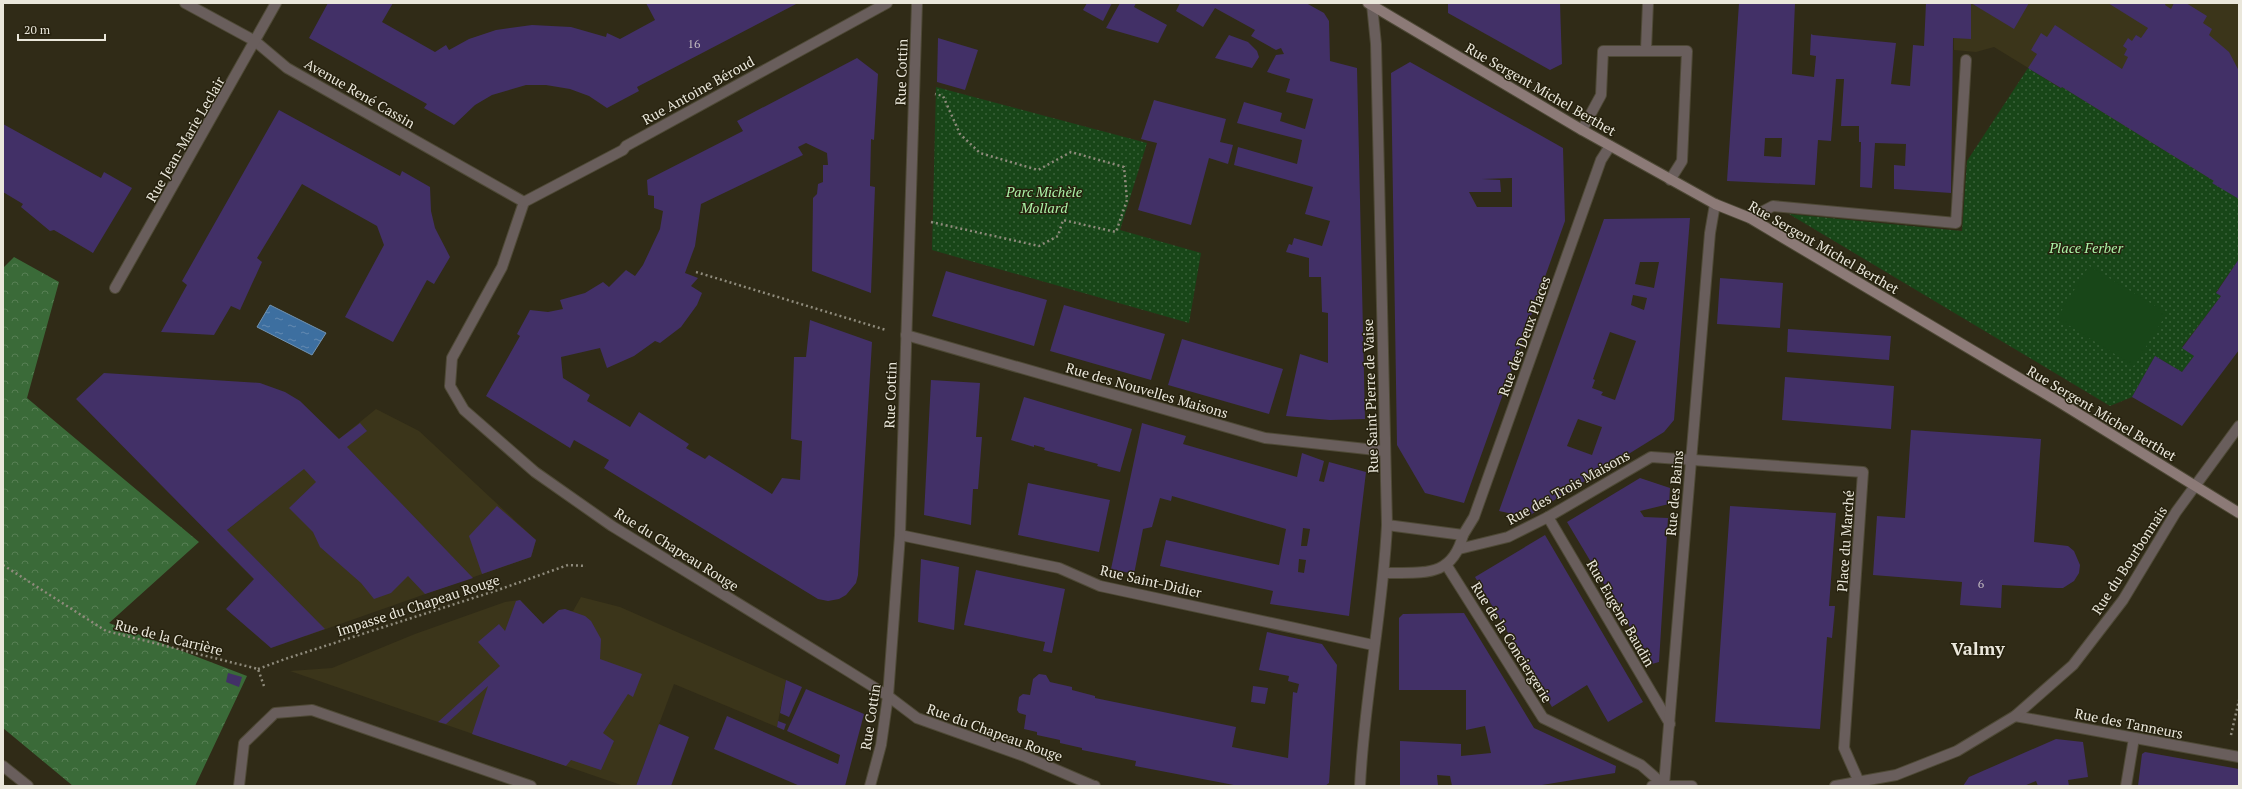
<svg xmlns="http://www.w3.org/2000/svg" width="2242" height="789" font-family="'PT Serif',serif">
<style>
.built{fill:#3b351a}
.forest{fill:url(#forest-crowns)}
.park{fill:url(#park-dots)}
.pitch{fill:#184618}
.water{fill:url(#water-ripples);stroke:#7193b2}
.building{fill:#423067;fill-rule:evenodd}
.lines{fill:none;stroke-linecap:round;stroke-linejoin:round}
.service-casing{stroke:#4e4936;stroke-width:12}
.pedestrian-casing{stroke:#4e4936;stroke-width:12}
.minor-casing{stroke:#4e4936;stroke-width:12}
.tertiary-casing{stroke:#4e4936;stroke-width:12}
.secondary-casing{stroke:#4e4936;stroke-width:12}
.path{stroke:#8f8b7c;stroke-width:2.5;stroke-dasharray:2 3;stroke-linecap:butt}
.service{stroke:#695e5c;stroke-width:10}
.pedestrian{stroke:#695e5c;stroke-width:10}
.minor{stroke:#695e5c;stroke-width:10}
.tertiary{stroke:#695e5c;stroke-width:10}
.secondary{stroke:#8c7a77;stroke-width:10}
.labels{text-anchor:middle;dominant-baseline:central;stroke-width:3;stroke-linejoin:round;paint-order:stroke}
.number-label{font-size:12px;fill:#c0b9be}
.street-label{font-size:14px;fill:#eae7db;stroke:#26210e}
.park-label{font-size:14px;font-style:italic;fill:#acf4a8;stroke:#26210e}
.district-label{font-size:18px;font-weight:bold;fill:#eae7db;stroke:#26210e}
</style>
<defs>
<pattern id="forest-crowns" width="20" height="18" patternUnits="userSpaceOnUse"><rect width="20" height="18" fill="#3a6a38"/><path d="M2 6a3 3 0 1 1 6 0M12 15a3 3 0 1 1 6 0" fill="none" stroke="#577f54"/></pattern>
<pattern id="park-dots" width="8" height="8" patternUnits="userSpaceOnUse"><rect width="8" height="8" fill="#184618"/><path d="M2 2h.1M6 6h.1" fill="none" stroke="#3a6139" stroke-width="1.8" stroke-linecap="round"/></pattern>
<pattern id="water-ripples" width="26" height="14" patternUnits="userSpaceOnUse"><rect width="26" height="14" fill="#3d6fa0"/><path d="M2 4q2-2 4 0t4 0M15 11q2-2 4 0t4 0" fill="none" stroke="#638ab1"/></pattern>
</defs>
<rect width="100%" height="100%" fill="#302b17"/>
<g class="built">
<polygon points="1953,3 2239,3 2239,199 2062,87 2061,88 1994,47 1976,52 1954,50"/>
<polygon points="376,409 419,431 536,540 531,557 306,636 305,630 215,540"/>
<polygon points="581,597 620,607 786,680 777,727 674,684 636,786 624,786 290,671 332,668 415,634 505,602 520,600 543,624 559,610 573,611"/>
</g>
<polygon class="forest" points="14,257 59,282 27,398 199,542 109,623 247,676 195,786 73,786 3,728 3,268"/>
<g class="park">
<polygon points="2028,68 2060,88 2062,87 2214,181 2213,183 2239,199 2239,259 2216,292 2221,296 2182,347 2194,356 2182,372 2155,356 2132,397 2110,406 1789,214 1962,231 1967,161"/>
<polygon points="936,87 1147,143 1120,230 1201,253 1189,323 932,250"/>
</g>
<polygon class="pitch" points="2089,266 2167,313 2134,366 2057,318"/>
<polygon class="water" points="270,305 326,333 312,355 257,327"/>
<g class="building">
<polygon points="328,3 393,3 382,22 435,52 446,45 449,50 469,39 496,30 532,25 571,27 606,37 607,33 620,39 655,20 646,3 798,3 637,87 639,91 607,108 589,96 570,89 546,85 526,85 492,95 475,105 454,125 424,108 427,104 309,38"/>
<polygon points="1087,3 1112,3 1103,21 1083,10"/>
<polygon points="1120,3 1136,3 1134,7 1167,25 1158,43 1106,28"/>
<polygon points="1180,3 1306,3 1324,13 1329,21 1330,61 1357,68 1365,419 1330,420 1286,416 1300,354 1328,363 1328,313 1322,312 1321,277 1309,277 1309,258 1286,252 1289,244 1292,245 1294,238 1322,246 1330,221 1305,214 1313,187 1234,165 1238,147 1297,164 1302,140 1237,123 1244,102 1282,113 1280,121 1305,129 1313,99 1286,92 1290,79 1267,72 1276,55 1284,54 1281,48 1276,50 1251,36 1255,30 1215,8 1203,27 1176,11"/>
<polygon points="1448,3 1560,3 1562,64 1550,70 1448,13"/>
<path d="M1739,3H1795L1792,74L1814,77L1816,56L1810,55L1811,34L1813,35L1896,43L1891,84L1910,86L1913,45L1924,46L1926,3H2029L2014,29L1971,3V39L1953,38L1951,193L1894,189V165L1905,166L1906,144L1875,143L1872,188L1860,187L1861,142H1859V126H1841L1844,79H1836L1831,141L1818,140L1815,185L1727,181ZM1765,138H1782L1781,157L1764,156Z"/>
<polygon points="2108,3 2166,3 2165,5 2171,9 2174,3 2186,3 2207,16 2203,23 2212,29 2209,35 2229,52 2239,71 2239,199 2212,183 2214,181 2062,87 2061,88 2028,68 2037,54 2031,50 2041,33 2047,37 2055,25 2122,69 2128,57 2124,55 2127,49 2123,46 2128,38 2132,41 2136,35 2141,38 2148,28"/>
<polygon points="1229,35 1248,42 1257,51 1259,57 1252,68 1215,58"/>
<polygon points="938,38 978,50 965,90 937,82"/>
<polygon points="857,58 878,74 874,140 871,139 870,186 875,187 871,293 812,271 813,198 817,194 818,184 823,182 823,165 828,165 827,153 806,143 798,147 803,155 701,204 695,246 685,273 698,278 691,286 702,293 697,305 681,327 660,343 655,341 634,356 607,368 600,348 561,357 563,378 590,395 587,401 630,427 639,412 689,444 686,448 705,459 709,455 772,494 782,478 800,480 802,441 791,439 794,357 806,357 810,320 872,342 858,575 856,583 846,595 839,599 828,601 818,599 604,468 609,460 574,440 570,448 486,396 520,336 517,334 530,310 548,312 563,309 560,300 585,293 603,282 609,287 626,270 635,276 643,265 660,229 663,211 654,208 654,196 648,195 647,180 743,131 737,121"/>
<path d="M1410,62L1563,148L1565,221L1464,503L1425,493L1397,445L1391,73ZM1512,178V207H1477L1469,192H1501L1500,180L1482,179Z"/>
<polygon points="1154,100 1226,119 1220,142 1233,145 1228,164 1209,158 1191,225 1138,210 1157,143 1141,139"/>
<polygon points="279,110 400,176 402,171 430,187 431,211 435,228 450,257 434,284 427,280 393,342 345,317 384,245 377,226 302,184 257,258 262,262 240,310 231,306 214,335 161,332 187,285 182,281"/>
<polygon points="3,124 101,178 104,172 132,188 93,253 54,230 50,231 21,207 23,204 3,192"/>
<path d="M1690,218L1674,420L1664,432L1527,517L1499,511L1604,219ZM1640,262H1659L1654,288L1635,284ZM1633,295L1647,298L1644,310L1631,305ZM1610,332L1636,341L1615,400L1601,395L1603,392L1592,388L1595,380L1593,379ZM1578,419L1602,427L1592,455L1567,446Z"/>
<polygon points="2239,259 2239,350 2182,426 2132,397 2155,356 2182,372 2194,356 2182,348 2221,296 2216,293"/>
<polygon points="946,271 1047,300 1034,346 932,316"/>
<polygon points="1720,278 1783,283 1780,328 1717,324"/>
<polygon points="1064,305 1165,334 1151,380 1050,351"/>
<polygon points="1788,329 1891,336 1889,360 1787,352"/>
<polygon points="1182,339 1283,369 1269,414 1168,385"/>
<polygon points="104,373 260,383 285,392 300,401 339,439 360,423 367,431 347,447 473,578 425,594 408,576 391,593 374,599 361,583 320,547 313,532 289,508 316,482 304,469 227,530 325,629 271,648 226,609 254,579 76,399"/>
<polygon points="1785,377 1894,386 1891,429 1782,420"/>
<polygon points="931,380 980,383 976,437 982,437 978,489 973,489 971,525 924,515"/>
<polygon points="1024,397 1132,429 1120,472 1097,466 1098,464 1044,450 1045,448 1034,445 1034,447 1011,440"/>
<path d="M1142,423L1186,436L1183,444L1297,477L1302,453L1324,461L1319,481L1324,482L1329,462L1366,472L1349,616L1270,604L1273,591L1160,566L1166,540L1279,565L1286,529L1172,496L1171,501L1160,498L1152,527L1143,529L1134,574L1111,569ZM1303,528L1310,529L1307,546H1301ZM1299,559L1306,560L1304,573L1298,572Z"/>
<polygon points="1911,430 2041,439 2034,542 2068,546 2074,551 2080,565 2079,573 2074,581 2063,588 2057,588 2002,585 2001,608 1960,605 1962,582 1873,575 1877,516 1905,518"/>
<polygon points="1640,478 1670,488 1669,504 1640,511 1644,517 1668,518 1659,662 1652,664 1567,522"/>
<polygon points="1028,483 1110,500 1099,552 1018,535"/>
<polygon points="497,506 536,540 531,557 482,574 469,536"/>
<polygon points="1730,506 1836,513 1829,606 1835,606 1832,638 1827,637 1820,729 1715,722"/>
<polygon points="1545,535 1643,702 1608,722 1587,685 1552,707 1475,577"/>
<polygon points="921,559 959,567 954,630 918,622"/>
<polygon points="976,570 1065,589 1052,653 1043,651 1045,642 964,625"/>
<polygon points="520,600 543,624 559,610 565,609 585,616 591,621 601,639 600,659 642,674 633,697 628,694 603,733 614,741 601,770 571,760 566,766 472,734 488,686 446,724 438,722 500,666 478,642 499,624 505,631 516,601"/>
<polygon points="1464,613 1534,728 1616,766 1615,773 1536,786 1452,786 1450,776 1437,775 1438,786 1400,786 1400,741 1461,744 1461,756 1491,753 1485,726 1466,730 1466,690 1399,690 1399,618 1403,614"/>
<polygon points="1267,632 1322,644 1337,665 1329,783 1325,786 1239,786 1135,766 1136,761 1082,750 1082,748 1060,743 1060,740 1037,735 1037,732 1024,729 1026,715 1019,713 1017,710 1019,697 1023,694 1030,695 1033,679 1039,674 1046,675 1050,682 1072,687 1072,690 1095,696 1095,698 1236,727 1232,747 1288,758 1293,692 1297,693 1299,684 1288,681 1289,676 1259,670"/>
<polygon points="228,673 242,677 239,687 226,682"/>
<polygon points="786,680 802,687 789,717 780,713"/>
<polygon points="1253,686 1268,688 1265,704 1251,702"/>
<polygon points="806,689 864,714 845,786 800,786 714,749 727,716 838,764 840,755 787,731"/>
<polygon points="778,721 786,724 784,730 777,727"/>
<polygon points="659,724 689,737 671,786 636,786"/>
<polygon points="2056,739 2083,742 2088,777 2068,780 2069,786 2038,786 2036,781 2024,786 1963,786 1969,777"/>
<polygon points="2145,752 2239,769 2239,786 2138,786 2142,754"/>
</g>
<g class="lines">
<defs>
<polyline id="service" points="1750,218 1773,206 1956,223 1966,60"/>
<g id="pedestrian">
<polyline points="2015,716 2239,757"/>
<polyline points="2126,786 2134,738"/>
</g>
<g id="minor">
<polyline points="185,3 255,41 287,68 524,202"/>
<polyline points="1646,50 1648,3"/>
<polyline points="1582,130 1601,95 1603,51 1687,51 1682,161 1670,180"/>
<polyline points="524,202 502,267 452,358 450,386 464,410 535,472 612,526 848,671 888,696 917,718 1024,756 1094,786"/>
<polyline points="524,202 623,150 626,146 887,3"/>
<polyline points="115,288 276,3"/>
<polyline points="906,335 1265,438 1385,451"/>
<polyline points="1548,517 1670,724"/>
<polyline points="900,535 1059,568 1100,586 1373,645"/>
<polyline points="1463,535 1474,517 1601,160 1610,146"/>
<polyline points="1459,549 1508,537 1548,517 1651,457 1863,472 1844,748 1859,782"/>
<polyline points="1447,566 1543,718 1641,765 1664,785"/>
<path d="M1385,573C1422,572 1452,579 1463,535L1387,525"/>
<polyline points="1664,785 1710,233 1715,204"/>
<polyline points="1652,786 1692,786"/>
<polyline points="1835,786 1896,775 1957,751 2015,716 2073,665 2123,600 2176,512 2239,426"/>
</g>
<g id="tertiary">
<polyline points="3,766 28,786"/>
<polyline points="239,786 244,743 275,713 312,710 531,786"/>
<polyline points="870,786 881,745 888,696 900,535 917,3"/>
<polyline points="1093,786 1095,786"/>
<path d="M1360,786C1364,698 1383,612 1387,525L1376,44L1372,5"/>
</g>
<polyline id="secondary" points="1368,3 1582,130 1715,204 1750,218 2056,400 2239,513"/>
</defs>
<use href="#service" class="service-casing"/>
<use href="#pedestrian" class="pedestrian-casing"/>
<use href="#minor" class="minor-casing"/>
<use href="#tertiary" class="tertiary-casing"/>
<use href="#secondary" class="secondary-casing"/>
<g class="path">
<polyline points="931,222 1039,246 1058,236 1063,220 1116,232 1127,200 1124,167 1071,152 1038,170 980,153 960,134 943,96 935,94"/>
<polyline points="696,272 886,330"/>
<polyline points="3,565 106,631 258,669 264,686"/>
<polyline points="258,669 285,659 498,590 568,565 586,566"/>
<polyline points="2231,735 2239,700"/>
</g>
<use href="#service" class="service"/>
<use href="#pedestrian" class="pedestrian"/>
<use href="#minor" class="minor"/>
<use href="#tertiary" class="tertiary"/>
<use href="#secondary" class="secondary"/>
</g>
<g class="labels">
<g class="number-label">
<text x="694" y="43">16</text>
<text x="1981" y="583">6</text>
</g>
<g class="street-label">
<text transform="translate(901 72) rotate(-88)">Rue Cottin</text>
<text transform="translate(1541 89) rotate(30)">Rue Sergent Michel Berthet</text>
<text transform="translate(698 90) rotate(-29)">Rue Antoine Béroud</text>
<text transform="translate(360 93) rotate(30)">Avenue René Cassin</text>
<text transform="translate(185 139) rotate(-60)">Rue Jean-Marie Leclair</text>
<text transform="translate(1824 247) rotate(30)">Rue Sergent Michel Berthet</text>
<text transform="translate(1524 336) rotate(-70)">Rue des Deux Places</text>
<text transform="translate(1147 390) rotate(16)">Rue des Nouvelles Maisons</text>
<text transform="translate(890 395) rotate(-88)">Rue Cottin</text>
<text transform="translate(1370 396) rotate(-92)">Rue Saint Pierre de Vaise</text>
<text transform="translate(2102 413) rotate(31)">Rue Sergent Michel Berthet</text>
<text transform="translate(1568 487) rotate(-29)">Rue des Trois Maisons</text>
<text transform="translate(1674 493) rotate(-85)">Rue des Bains</text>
<text transform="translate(1845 541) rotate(-86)">Place du Marché</text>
<text transform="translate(677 549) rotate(32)">Rue du Chapeau Rouge</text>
<text transform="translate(2129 560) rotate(-57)">Rue du Bourbonnais</text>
<text transform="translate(1151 581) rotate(13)">Rue Saint-Didier</text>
<text transform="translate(418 605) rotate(-18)">Impasse du Chapeau Rouge</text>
<text transform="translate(1621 613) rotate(60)">Rue Eugène Baudin</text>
<text transform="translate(169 637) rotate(14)">Rue de la Carrière</text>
<text transform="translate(1512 642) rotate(58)">Rue de la Conciergerie</text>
<text transform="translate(870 717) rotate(-81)">Rue Cottin</text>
<text transform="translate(2129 723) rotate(11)">Rue des Tanneurs</text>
<text transform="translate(995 732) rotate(20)">Rue du Chapeau Rouge</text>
</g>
<g class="park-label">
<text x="1044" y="191">Parc Michèle<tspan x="1044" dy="16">Mollard</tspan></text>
<text x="2086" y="247">Place Ferber</text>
</g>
<g class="district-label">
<text x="1978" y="648">Valmy</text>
</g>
</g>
<rect width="2242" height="789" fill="none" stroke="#eae7db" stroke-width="8"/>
<path d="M18 34v6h87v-6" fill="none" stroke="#eae7db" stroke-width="2"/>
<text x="24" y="34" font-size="12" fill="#eae7db" stroke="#26210e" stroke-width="3" paint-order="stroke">20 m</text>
</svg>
